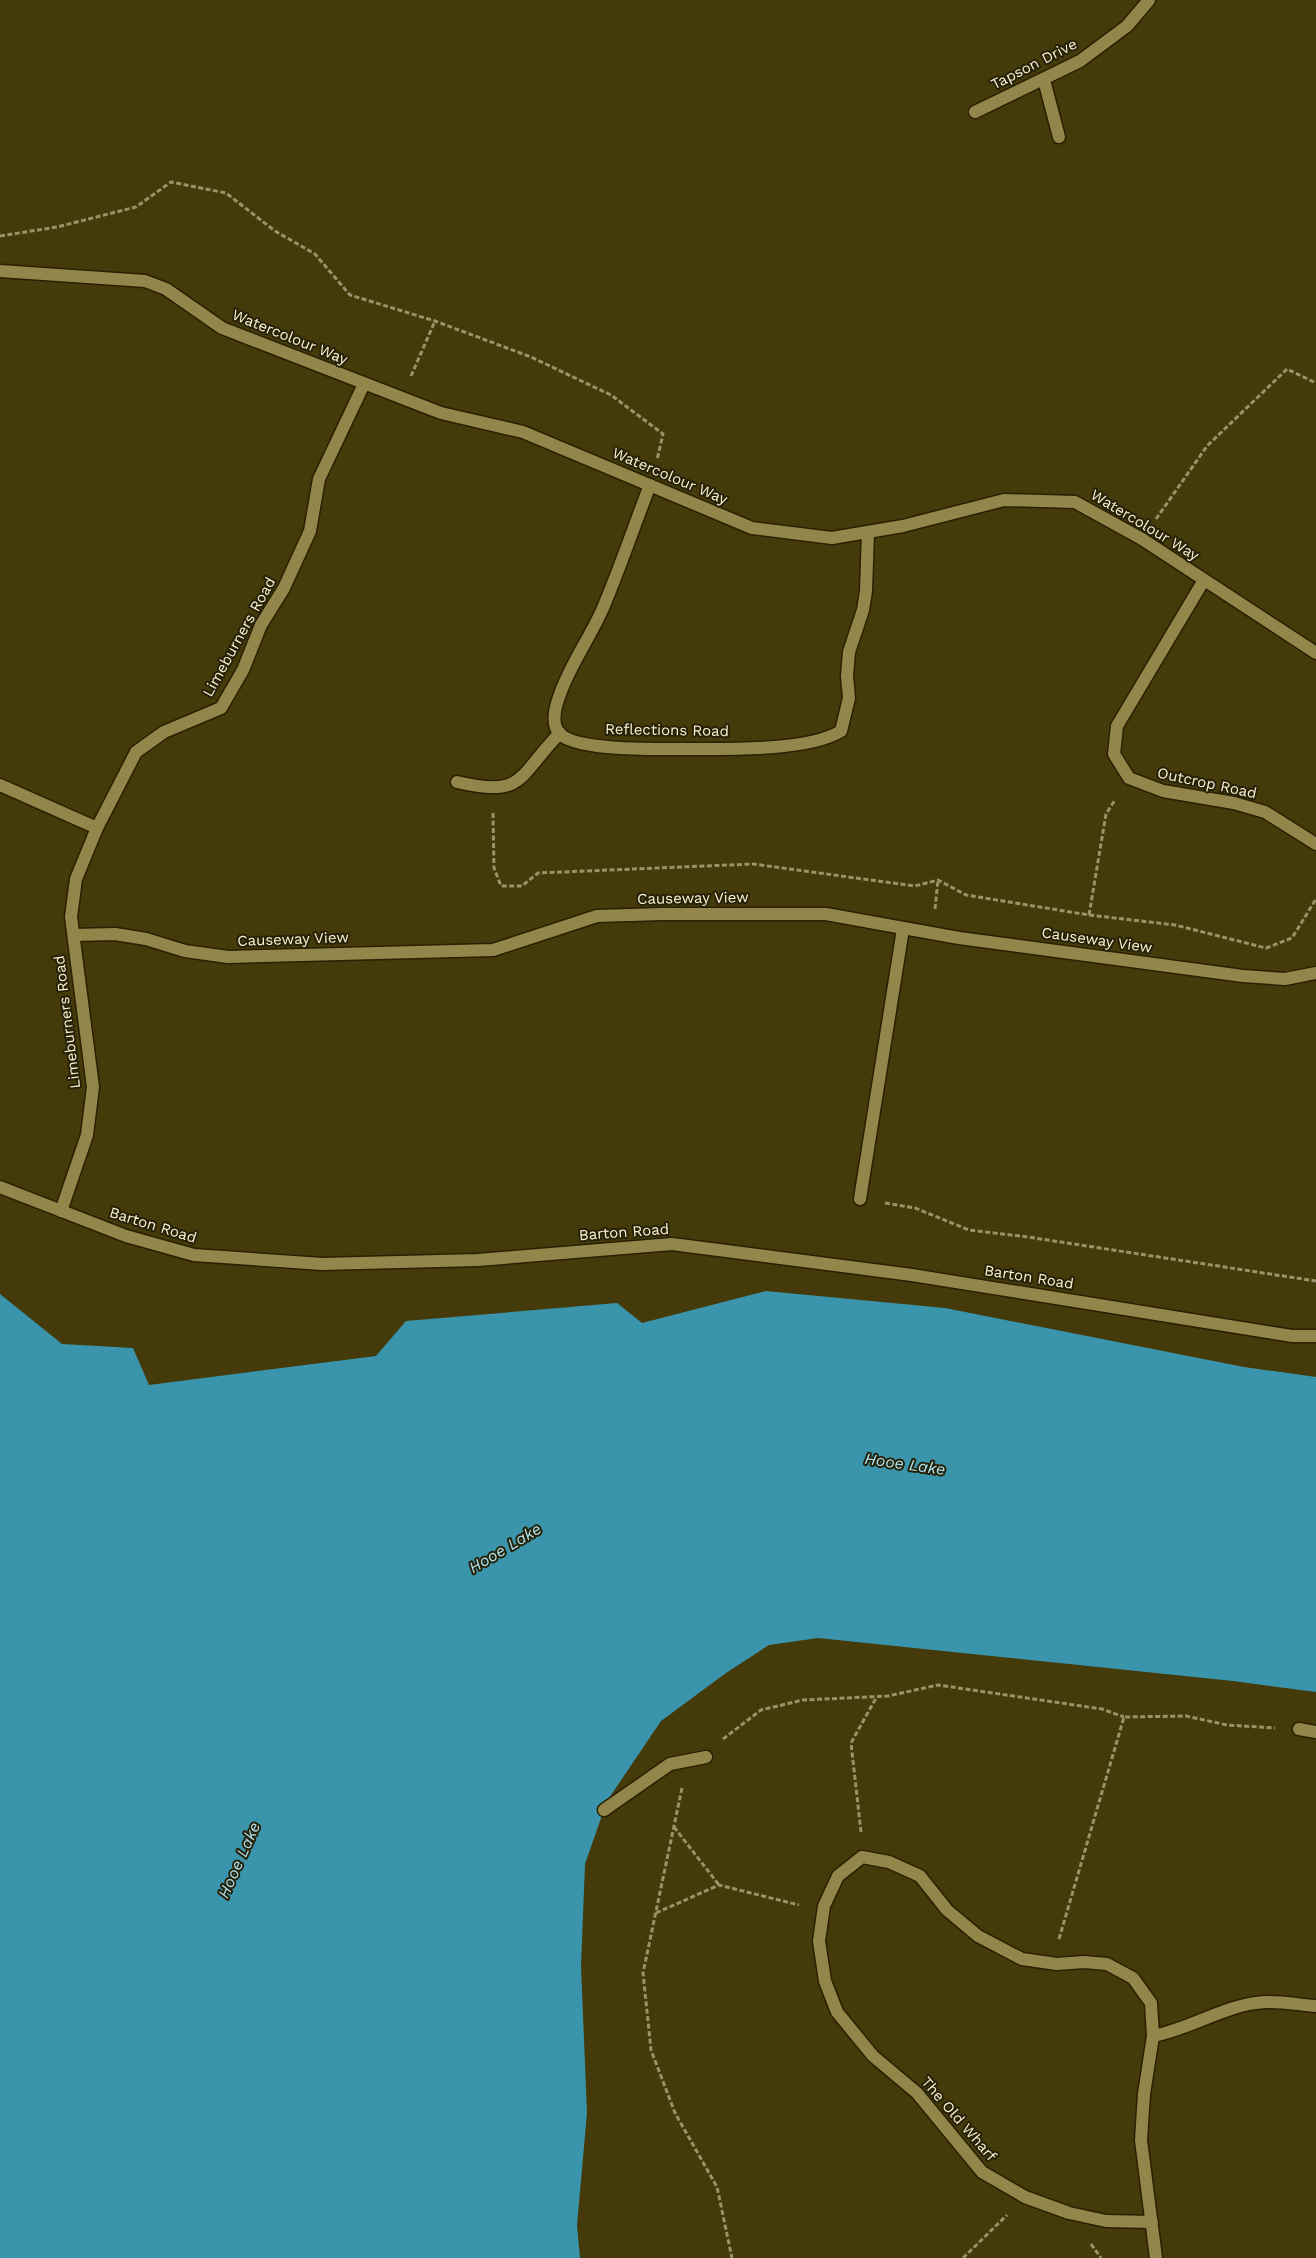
<svg xmlns="http://www.w3.org/2000/svg" width="1316" height="2258" font-family="'Work Sans',sans-serif">
<style>
.water{fill:#3a95ac}
.lines{fill:none;stroke-linecap:round;stroke-linejoin:round}
.lane-casing{stroke:#282102;stroke-width:15}
.street-casing{stroke:#282102;stroke-width:15}
.path{stroke:#9b926b;stroke-width:3;stroke-dasharray:5 2.5;stroke-linecap:butt}
.lane{stroke:#93864b;stroke-width:12}
.street{stroke:#93864b;stroke-width:12}
.labels{text-anchor:middle;dominant-baseline:central;stroke-width:4;stroke-linejoin:round;paint-order:stroke}
.street-label{font-size:15px;fill:#f9f2d4;stroke:#272108}
.water-label{font-size:16px;font-style:italic;fill:#afe4f3;stroke:#272108}
</style>
<rect width="100%" height="100%" fill="#443a0a"/>
<polygon class="water" points="766,1291 945,1308 1244,1367 1316,1377 1316,1692 1233,1681 818,1638 769,1645 726,1673 661,1721 607,1801 585,1864 581,1966 587,2113 577,2225 580,2258 0,2258 0,1294 62,1344 133,1348 149,1385 376,1356 406,1321 617,1303 642,1323"/>
<g class="lines">
<defs>
<g id="lane">
<path d="M457,782C525,798 517,777 560,733"/>
<polyline points="860,1199 903,929"/>
<polyline points="1299,1729 1316,1732"/>
<polyline points="604,1810 670,1764 706,1757"/>
</g>
<g id="street">
<polyline points="1044,80 1059,137"/>
<polyline points="975,112 1080,61 1127,26 1149,0"/>
<polyline points="0,271 145,281 166,289 222,328 441,413 523,432 752,528 832,538 903,526 1004,500 1075,502 1142,539 1316,653"/>
<path d="M650,485C634,526 620,568 603,608C590,638 569,666 559,697C555,708 551,723 559,733C575,751 653,749 677,749C717,749 808,752 841,731L849,698L847,676L849,652L863,610L866,591L868,532"/>
<polyline points="1204,580 1117,726 1114,754 1129,778 1163,791 1234,803 1265,812 1316,844"/>
<polyline points="0,785 97,828"/>
<polyline points="74,935 115,934 146,939 185,951 228,957 493,950 597,916 662,914 826,914 959,938 1243,976 1285,979 1316,973"/>
<polyline points="0,1187 126,1236 194,1255 322,1264 478,1260 672,1244 912,1275 1292,1336 1316,1336"/>
<polyline points="61,1211 87,1135 93,1087 71,917 76,879 97,828 136,752 164,732 221,708 243,670 261,625 284,588 310,531 319,479 364,384"/>
<path d="M1153,2036C1191,2029 1226,2004 1265,2002C1282,2001 1300,2005 1316,2006"/>
<polyline points="1152,2222 1106,2221 1069,2213 1025,2197 982,2172 917,2093 873,2056 837,2012 825,1981 819,1941 824,1906 838,1876 862,1857 889,1862 920,1876 947,1910 978,1936 1022,1959 1057,1964 1084,1962 1107,1964 1133,1978 1151,2003 1153,2036 1144,2094 1141,2140 1156,2258"/>
</g>
</defs>
<use href="#lane" class="lane-casing"/>
<use href="#street" class="street-casing"/>
<g class="path">
<polyline points="0,236 57,227 136,207 171,182 226,193 275,231 315,254 350,295 435,321 531,357 611,395 663,434 657,460"/>
<polyline points="411,376 435,321"/>
<polyline points="1156,519 1207,446 1287,369 1316,383"/>
<polyline points="493,813 494,868 501,886 522,886 538,873 753,864 915,886 938,880 966,895 1089,915 1175,925 1266,948 1292,938 1316,899"/>
<polyline points="935,909 938,880"/>
<polyline points="1089,915 1106,814 1115,800"/>
<polyline points="885,1203 915,1208 969,1230 1028,1237 1316,1281"/>
<polyline points="723,1739 761,1710 803,1700 888,1696 938,1685 1102,1709 1124,1717"/>
<polyline points="682,1788 643,1973 651,2050 675,2113 717,2187 732,2258"/>
<polyline points="674,1827 719,1885"/>
<polyline points="861,1832 851,1743 876,1698"/>
<polyline points="656,1913 719,1885 799,1905"/>
<polyline points="1059,1939 1124,1717 1186,1716 1227,1725 1275,1728"/>
<polyline points="1091,2244 1101,2258"/>
<polyline points="963,2258 1007,2215"/>
</g>
<use href="#lane" class="lane"/>
<use href="#street" class="street"/>
</g>
<g class="labels">
<g class="street-label">
<text transform="translate(1034 64) rotate(-27)">Tapson Drive</text>
<text transform="translate(290 337) rotate(22)">Watercolour Way</text>
<text transform="translate(670 476) rotate(23)">Watercolour Way</text>
<text transform="translate(1145 525) rotate(31)">Watercolour Way</text>
<text transform="translate(239 637) rotate(-61)">Limeburners Road</text>
<text transform="translate(667 730) rotate(1)">Reflections Road</text>
<text transform="translate(1207 783) rotate(12)">Outcrop Road</text>
<text transform="translate(693 898) rotate(-1)">Causeway View</text>
<text transform="translate(293 939) rotate(-2)">Causeway View</text>
<text transform="translate(1097 940) rotate(8)">Causeway View</text>
<text transform="translate(67 1022) rotate(-97)">Limeburners Road</text>
<text transform="translate(153 1225) rotate(17)">Barton Road</text>
<text transform="translate(624 1232) rotate(-4)">Barton Road</text>
<text transform="translate(1029 1277) rotate(9)">Barton Road</text>
<text transform="translate(959 2119) rotate(49)">The Old Wharf</text>
</g>
<g class="water-label">
<text transform="translate(905 1464) rotate(8)">Hooe Lake</text>
<text transform="translate(505 1548) rotate(-31)">Hooe Lake</text>
<text transform="translate(239 1860) rotate(-66)">Hooe Lake</text>
</g>
</g>
</svg>
